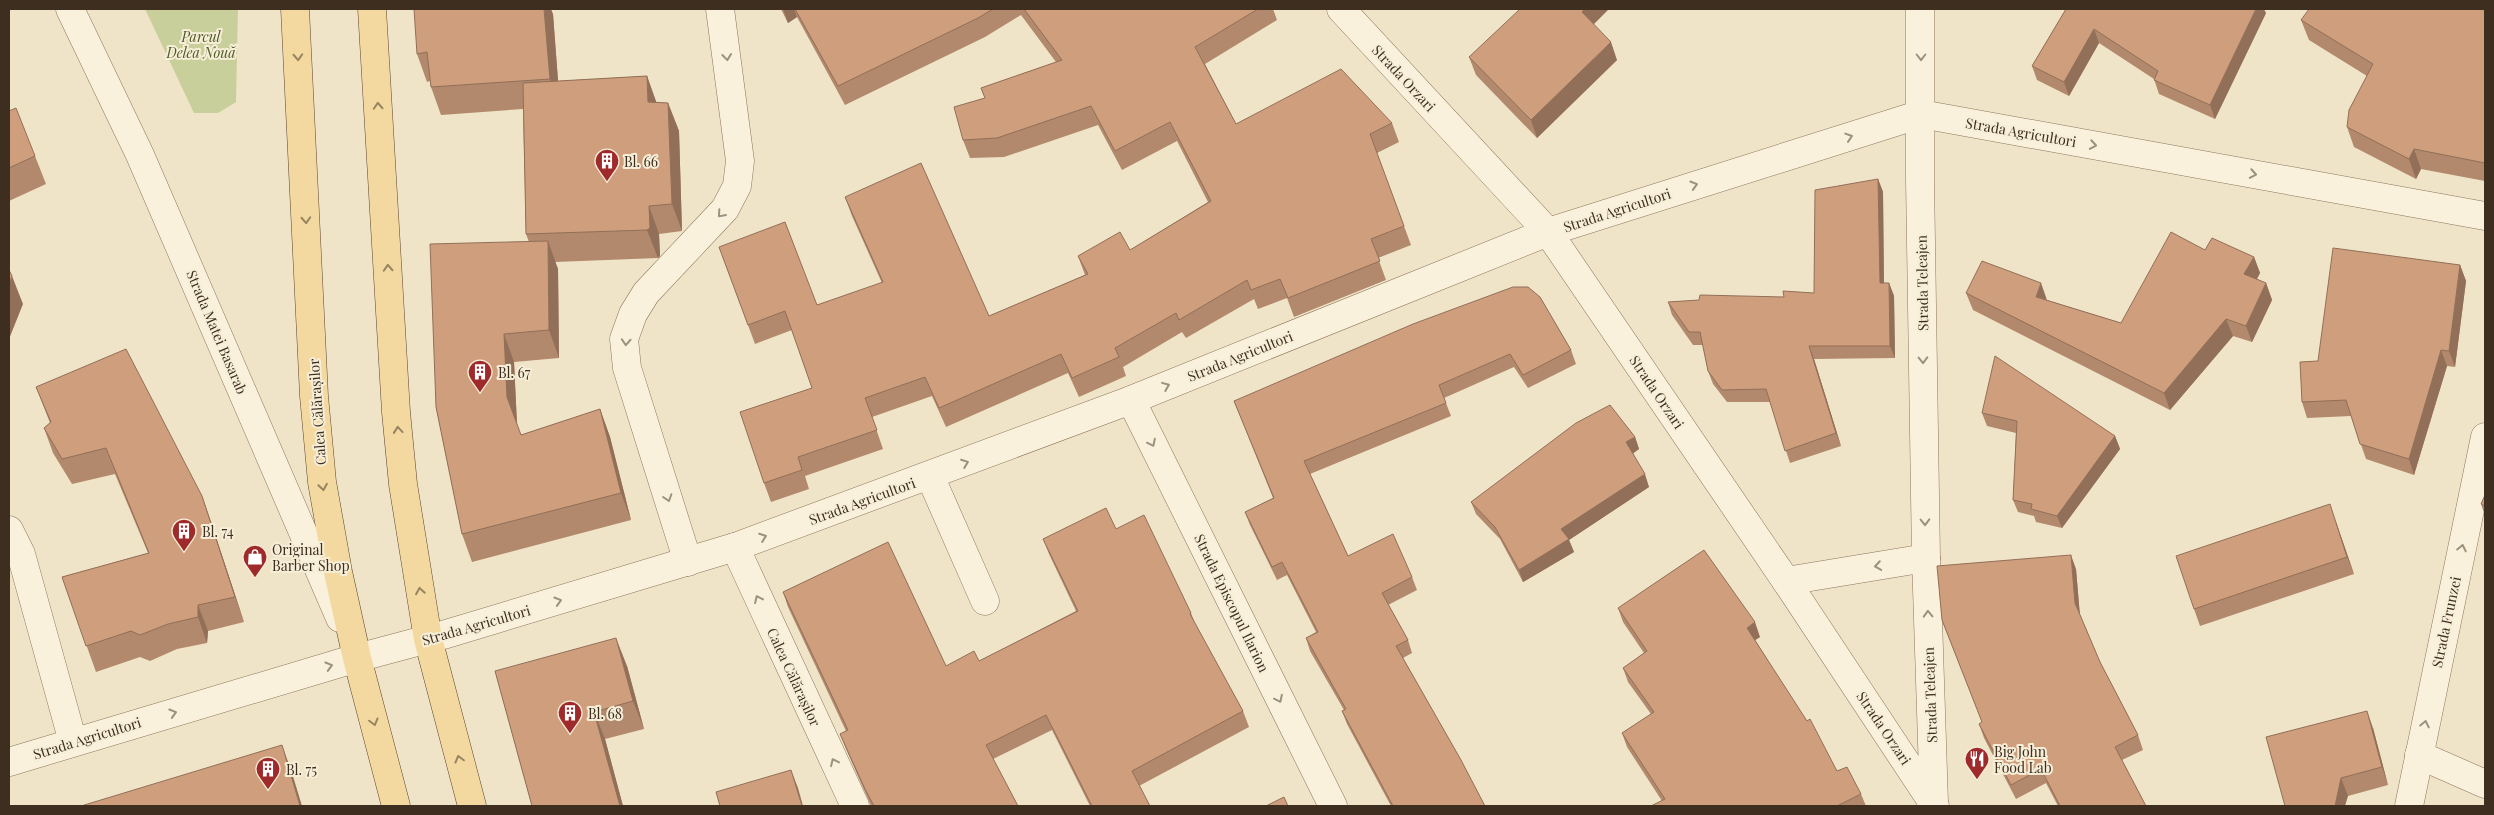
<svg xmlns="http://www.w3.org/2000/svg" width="2494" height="815" font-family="'Playfair Display',serif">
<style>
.green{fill:#c9cf9b}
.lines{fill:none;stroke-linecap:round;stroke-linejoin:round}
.minor-casing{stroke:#8d765c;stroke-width:29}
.major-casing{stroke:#5b4430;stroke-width:29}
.minor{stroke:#faf1dc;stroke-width:28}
.major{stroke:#f3d9a0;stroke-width:28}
.wall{fill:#b2896c}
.shaded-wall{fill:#916f58}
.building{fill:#cf9f7d;stroke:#916f58}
.oneway{stroke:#988460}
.oneway2{stroke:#9c907e}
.labels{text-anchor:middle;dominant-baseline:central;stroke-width:4;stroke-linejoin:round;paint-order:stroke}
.park-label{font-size:14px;font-style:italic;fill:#4d5a26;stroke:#f7eed8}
.street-label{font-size:14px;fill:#3d2e20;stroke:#f7eed8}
.poi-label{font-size:14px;fill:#3d2e20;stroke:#f7eed8;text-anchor:start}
</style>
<rect width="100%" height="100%" fill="#f0e4c8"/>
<polygon class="green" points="145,9 238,9 236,102 218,113 194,113"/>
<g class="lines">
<defs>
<g id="minor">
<polyline points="70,9 140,155 340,618"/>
<polyline points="1341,9 1548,232 1786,581 1935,806"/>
<polyline points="1920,9 1920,179 1926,558 1934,803"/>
<polyline points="1131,400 1333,806"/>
<polyline points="930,476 985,601"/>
<polyline points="9,530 21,554 73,742"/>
<polyline points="735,547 855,806"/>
<polyline points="688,562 627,368 624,339 633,314 646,293 725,209 737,186 740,161 720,9"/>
<polyline points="1786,581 1926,558"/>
<polyline points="2419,755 2485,784"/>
<polyline points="9,762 357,658 443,635 735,547 1131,400 1548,232 1921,114 2485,216"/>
<polyline points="2409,806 2485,437"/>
</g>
<g id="major">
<polyline points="295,9 314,396 322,482 338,572 357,658 396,806"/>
<polyline points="372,9 396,412 403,484 428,639 472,806"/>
</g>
</defs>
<use href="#minor" class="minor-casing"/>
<use href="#major" class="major-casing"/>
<use href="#minor" class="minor"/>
<use href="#major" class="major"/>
</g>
<g class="wall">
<polygon points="781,9 1273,9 1277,20 1205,64 1236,124 1392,123 1399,142 1377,153 1411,245 1378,258 1386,280 1294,317 1287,298 1258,309 1254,299 1186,338 1182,332 1123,367 1126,376 1079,397 1068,373 946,427 932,396 872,417 883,449 805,476 809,489 771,502 764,483 812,388 792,330 755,344 719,247 817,305 882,283 852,216 845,197 989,316 1085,275 1078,256 1130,250 1208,202 1177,141 1122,170 1098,125 1004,157 970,158 963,140 985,98 981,88 1056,62 1021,15 985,37 845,105 797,17 788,23"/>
<polygon points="2066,9 2266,13 2215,119 2159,94 2154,79 2099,43 2069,96 2037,80 2032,66"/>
<polygon points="2485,9 2485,181 2421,169 2416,179 2354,147 2347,127 2367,76 2309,40 2301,20"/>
<polygon points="553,14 558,81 647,76 656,102 668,103 679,131 682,231 659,234 660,256 658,258 555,262 558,269 559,358 514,362 517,424 521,435 600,409 610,437 631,520 472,562 462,534 436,407 529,242 526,234 523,109 441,115 431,87 430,81 427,82 417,54"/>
<polygon points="1469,57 1617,60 1537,138 1476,75"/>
<polygon points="9,111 35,156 46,184 9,201"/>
<polygon points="1878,179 1883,192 1884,283 1889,283 1894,296 1895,358 1814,359 1841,446 1790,463 1770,402 1727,402 1713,384 1708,371 1703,345 1693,345 1672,315 1668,302 1784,297 1814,293"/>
<polygon points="2205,250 2254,257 2260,273 2257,279 2266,283 2272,300 2252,342 2233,336 2170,410 1973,310 1966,293 2047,300 2121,323"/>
<polygon points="2460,265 2466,281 2455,367 2447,366 2414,475 2366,459 2351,416 2307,418 2302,402 2318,361"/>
<polygon points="1540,297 1571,350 1576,364 1528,388 1514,367 1444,398 1451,416 1310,474 1348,556 1412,577 1417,590 1388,605 1408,640 1412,653 1403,658 1485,806 1391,806 1347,724 1342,711 1344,710 1310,651 1306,638 1316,632 1287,575 1277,580 1250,525 1245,512 1273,498 1234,401"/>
<polygon points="36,387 202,496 211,522 244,622 208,631 207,643 177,649 150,661 140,657 96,672 62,577 148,553 115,474 72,484 53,453 44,428 50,423"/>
<polygon points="1982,413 2115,436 2120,449 2062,528 2036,522 2034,516 2018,512 2013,500 2016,433 1987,426"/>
<polygon points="1635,437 1639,449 1633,453 1649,487 1569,540 1574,552 1523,582 1500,539 1476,514 1471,502"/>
<polygon points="2485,495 2485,516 2481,504"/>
<polygon points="2336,522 2354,574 2200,626 2194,609"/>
<polygon points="1116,529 1191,613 1196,626 1243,711 1249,727 1139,786 1150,806 1090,806 1052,730 993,759 1018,806 871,806 846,749 840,734 846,731 788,607 783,592 946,666 979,661 1076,611 1049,554 1043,539"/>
<polygon points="2076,569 2080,615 2100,662 2138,735 2143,750 2122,760 2146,806 2058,806 2046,783 2016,799 1984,738 1979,724 1982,722 1942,620"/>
<polygon points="1618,608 1760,637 1755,640 1837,771 1861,794 1866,806 1651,806 1662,801 1627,747 1622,733 1651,714 1628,682 1623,668 1644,653 1623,622"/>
<polygon points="627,666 644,729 605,739 623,806 532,806 495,671"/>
<polygon points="2373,728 2388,785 2348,796 2285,806"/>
</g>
<g class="shaded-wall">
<polygon points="544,9 551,9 553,14 560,107 550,79"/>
<polygon points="783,9 794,9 797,17 788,23"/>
<polygon points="1585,9 1609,9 1588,30 1582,12"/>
<polygon points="2256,9 2264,9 2266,13 2215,119 2210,105"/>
<polygon points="2094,29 2099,43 2069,96 2064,82"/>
<polygon points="1611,42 1617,60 1537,138 1531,120"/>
<polygon points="647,76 657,104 648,102"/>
<polygon points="668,103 679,131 682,231 672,204"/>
<polygon points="2414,149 2421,169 2416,179 2409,159"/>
<polygon points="1878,179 1883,192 1884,296 1880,283"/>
<polygon points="649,206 659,234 660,256 658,258 647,230"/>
<polygon points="548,241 558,269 559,358 549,330"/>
<polygon points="2254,257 2260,273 2250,291 2244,274"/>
<polygon points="2460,265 2466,281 2455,367 2449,351"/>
<polygon points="12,276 23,304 9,339 9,285"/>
<polygon points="1889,283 1894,296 1895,358 1890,346"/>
<polygon points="2041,283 2047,300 2036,297"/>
<polygon points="2266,283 2272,300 2252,342 2246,326"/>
<polygon points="2226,319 2233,336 2170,410 2164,393"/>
<polygon points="504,334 514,362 517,425 507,397"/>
<polygon points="1809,346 1814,359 1841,446 1836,433"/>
<polygon points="2441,350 2447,366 2414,475 2409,459"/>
<polygon points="600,409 610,437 631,520 621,493"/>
<polygon points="2115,436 2120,449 2062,528 2057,516"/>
<polygon points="1635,437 1639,449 1631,455 1626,442"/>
<polygon points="1645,474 1649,487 1569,540 1574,552 1523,582 1519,570 1561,529"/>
<polygon points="202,496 211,522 244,622 235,597"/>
<polygon points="2330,504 2336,522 2354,574 2347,557"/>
<polygon points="2071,555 2076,569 2080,618 2075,603"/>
<polygon points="198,605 208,631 207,643 198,617"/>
<polygon points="1755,622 1760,637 1752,642 1747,628"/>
<polygon points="616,638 627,666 644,729 633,701"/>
<polygon points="2367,711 2373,728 2388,785 2382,767"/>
<polygon points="594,712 605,739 623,806 620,806"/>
<polygon points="282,745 292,773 302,806 300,806"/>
<polygon points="791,770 798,788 803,806 802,806"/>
<polygon points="2341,778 2348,796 2345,806 2335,806"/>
</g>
<g class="building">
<polygon points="414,9 544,9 550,79 431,87 427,52 417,54"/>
<polygon points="795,9 993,9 978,18 838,86"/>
<polygon points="1024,9 1258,9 1195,47 1236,124 1341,69 1392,123 1370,134 1404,226 1371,239 1380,261 1288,298 1280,279 1251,290 1247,280 1179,320 1176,313 1115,348 1119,357 1072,378 1061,354 939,408 925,377 865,398 877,430 798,457 802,470 764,483 740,412 812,388 785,311 748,325 719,247 785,222 817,305 883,282 845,197 921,163 989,316 1088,274 1078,256 1120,232 1130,250 1211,201 1170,122 1115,151 1091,106 997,138 963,140 954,107 985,98 981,88 1062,60"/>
<polygon points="1520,9 1585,9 1582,12 1611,42 1531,120 1469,57"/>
<polygon points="2066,9 2256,9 2210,105 2154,80 2158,71 2094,29 2064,82 2032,66"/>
<polygon points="2309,9 2485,9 2485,163 2414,149 2409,159 2347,127 2349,110 2373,64 2301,20"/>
<polygon points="647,76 648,102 668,103 672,204 649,206 650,228 647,230 526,234 523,83"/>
<polygon points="16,108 35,156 9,168 9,111"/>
<polygon points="1878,179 1880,283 1889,283 1890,346 1809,346 1836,433 1785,451 1766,389 1722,390 1708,371 1700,332 1689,332 1668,302 1699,300 1700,295 1784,297 1783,291 1814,293 1815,190"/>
<polygon points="2171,232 2205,250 2212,238 2254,257 2244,274 2266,283 2246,326 2226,319 2164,393 1966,293 1982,261 2041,283 2036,297 2121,323"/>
<polygon points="548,241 549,330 504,334 507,397 521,435 600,409 621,493 462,534 436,407 430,244"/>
<polygon points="2333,248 2460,265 2449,351 2441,350 2409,459 2360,444 2346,400 2302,402 2300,362 2318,361"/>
<polygon points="9,270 12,276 9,285"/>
<polygon points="1513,287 1528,287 1540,297 1571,350 1523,375 1510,354 1439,385 1446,403 1304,461 1348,556 1393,534 1412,577 1382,593 1408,640 1396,646 1461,760 1485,806 1393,806 1342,711 1346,709 1306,638 1318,632 1282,562 1272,567 1245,512 1274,498 1234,401 1413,324"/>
<polygon points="126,349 202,496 235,597 198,605 198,617 168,624 140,635 131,631 86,646 62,577 149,553 106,448 62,459 44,428 51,422 36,387"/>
<polygon points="1995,356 2115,436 2057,516 2031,509 2032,504 2013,500 2017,421 1982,413"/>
<polygon points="1610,405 1635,437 1626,442 1645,474 1561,529 1569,539 1519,570 1495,527 1471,502 1576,423"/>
<polygon points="2485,495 2485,506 2481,504"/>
<polygon points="2330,504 2347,557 2194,609 2176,556"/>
<polygon points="1106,508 1116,529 1144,515 1191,613 1190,614 1243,711 1132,771 1150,806 1092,806 1046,715 986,745 1018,806 874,806 865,789 840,734 848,730 783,592 888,542 946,666 974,651 979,661 1078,611 1043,539"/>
<polygon points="1704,550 1755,622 1747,628 1807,721 1810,719 1837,771 1847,767 1861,794 1837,806 1651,806 1665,799 1622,733 1654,712 1623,668 1647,651 1618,608"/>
<polygon points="2071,555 2075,603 2100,662 2138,735 2115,747 2146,806 2060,806 2041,769 2011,785 1979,724 1982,722 1942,620 1937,566"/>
<polygon points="616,638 633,701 594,712 620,806 532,806 495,671"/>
<polygon points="2367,711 2382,767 2341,778 2335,806 2285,806 2266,737"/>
<polygon points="282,745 300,806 81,806"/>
<polygon points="791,770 802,806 720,806 716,792"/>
<polygon points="1284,797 1288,806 1266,806"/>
</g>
<defs><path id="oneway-chevron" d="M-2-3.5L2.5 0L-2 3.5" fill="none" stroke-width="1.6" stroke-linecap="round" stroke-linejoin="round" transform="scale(1.25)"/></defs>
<g class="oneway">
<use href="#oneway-chevron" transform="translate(298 57) rotate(87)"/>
<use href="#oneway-chevron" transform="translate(378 106) rotate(-93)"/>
<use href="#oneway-chevron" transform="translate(306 220) rotate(87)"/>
<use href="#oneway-chevron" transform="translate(388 268) rotate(-93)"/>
<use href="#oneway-chevron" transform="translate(398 430) rotate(-95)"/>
<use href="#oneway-chevron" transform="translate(323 487) rotate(81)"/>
<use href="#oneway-chevron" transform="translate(420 591) rotate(-99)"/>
<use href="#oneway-chevron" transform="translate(374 722) rotate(75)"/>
<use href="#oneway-chevron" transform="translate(459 759) rotate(-105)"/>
</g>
<g class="oneway2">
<use href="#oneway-chevron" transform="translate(727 57) rotate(83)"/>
<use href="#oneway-chevron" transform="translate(1921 57) rotate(90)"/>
<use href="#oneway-chevron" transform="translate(1849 137) rotate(-18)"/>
<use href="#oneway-chevron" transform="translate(2093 145) rotate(10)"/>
<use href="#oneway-chevron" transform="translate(2253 174) rotate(10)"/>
<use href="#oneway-chevron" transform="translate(1694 185) rotate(-17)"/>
<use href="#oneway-chevron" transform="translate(721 214) rotate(131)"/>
<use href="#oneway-chevron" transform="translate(626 342) rotate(93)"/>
<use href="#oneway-chevron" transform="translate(1923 360) rotate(89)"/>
<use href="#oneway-chevron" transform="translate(1166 386) rotate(-22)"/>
<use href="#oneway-chevron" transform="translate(1152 443) rotate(64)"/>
<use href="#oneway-chevron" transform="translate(965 463) rotate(-21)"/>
<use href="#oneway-chevron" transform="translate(668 498) rotate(72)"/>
<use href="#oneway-chevron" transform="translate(1925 522) rotate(89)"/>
<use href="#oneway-chevron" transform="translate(763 537) rotate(-20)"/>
<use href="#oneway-chevron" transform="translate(2462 548) rotate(-78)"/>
<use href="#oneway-chevron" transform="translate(1878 566) rotate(171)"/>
<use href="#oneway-chevron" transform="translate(758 599) rotate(-115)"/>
<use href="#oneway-chevron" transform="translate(558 601) rotate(-17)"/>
<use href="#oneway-chevron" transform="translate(1928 614) rotate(-92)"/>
<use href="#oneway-chevron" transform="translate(329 666) rotate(-16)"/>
<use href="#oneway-chevron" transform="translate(1279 699) rotate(64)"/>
<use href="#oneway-chevron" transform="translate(173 713) rotate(-17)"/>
<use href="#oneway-chevron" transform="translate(2425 724) rotate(-78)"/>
<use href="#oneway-chevron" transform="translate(834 762) rotate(-115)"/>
</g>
<defs>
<symbol id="building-pin" viewBox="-11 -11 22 30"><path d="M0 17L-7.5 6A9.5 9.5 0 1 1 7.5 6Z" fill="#9e2a2b" stroke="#f7eed8"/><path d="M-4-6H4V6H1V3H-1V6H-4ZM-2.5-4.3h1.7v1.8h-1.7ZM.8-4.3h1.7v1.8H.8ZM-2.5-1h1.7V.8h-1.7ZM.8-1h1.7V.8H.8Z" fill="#fff"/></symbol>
<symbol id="shop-pin" viewBox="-11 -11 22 30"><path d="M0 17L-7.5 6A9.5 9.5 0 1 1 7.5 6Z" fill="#9e2a2b" stroke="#f7eed8"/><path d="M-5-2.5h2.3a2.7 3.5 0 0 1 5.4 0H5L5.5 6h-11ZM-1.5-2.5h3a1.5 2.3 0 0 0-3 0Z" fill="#fff"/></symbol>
<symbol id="restaurant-pin" viewBox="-11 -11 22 30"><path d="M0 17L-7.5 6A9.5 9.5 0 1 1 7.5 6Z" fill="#9e2a2b" stroke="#f7eed8"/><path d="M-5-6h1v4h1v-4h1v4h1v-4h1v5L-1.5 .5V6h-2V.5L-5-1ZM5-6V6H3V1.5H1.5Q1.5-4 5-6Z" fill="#fff"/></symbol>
</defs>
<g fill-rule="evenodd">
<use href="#building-pin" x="593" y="147" width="28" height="38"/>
<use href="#building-pin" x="466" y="358" width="28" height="38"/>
<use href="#building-pin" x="170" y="517" width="28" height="38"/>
<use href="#shop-pin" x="241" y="543" width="28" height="38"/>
<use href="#building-pin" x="556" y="699" width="28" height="38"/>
<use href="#restaurant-pin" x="1963" y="745" width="28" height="38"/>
<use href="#building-pin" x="254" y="755" width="28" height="38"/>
</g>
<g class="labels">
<g class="park-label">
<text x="201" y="36">Parcul<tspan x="201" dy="16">Delea Nouă</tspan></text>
</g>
<g class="street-label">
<text transform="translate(1404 78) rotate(47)">Strada Orzari</text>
<text transform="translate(2021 132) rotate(10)">Strada Agricultori</text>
<text transform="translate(1617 210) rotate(-18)">Strada Agricultori</text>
<text transform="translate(1922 283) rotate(-91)">Strada Teleajen</text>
<text transform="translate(217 332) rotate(67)">Strada Matei Basarab</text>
<text transform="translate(1240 356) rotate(-22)">Strada Agricultori</text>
<text transform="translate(1657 392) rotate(56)">Strada Orzari</text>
<text transform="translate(317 412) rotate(-94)">Calea Călărașilor</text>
<text transform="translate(862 501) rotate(-20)">Strada Agricultori</text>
<text transform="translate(1232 603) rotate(64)">Strada Episcopul Ilarion</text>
<text transform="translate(2446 622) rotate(-78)">Strada Frunzei</text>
<text transform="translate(476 625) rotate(-16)">Strada Agricultori</text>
<text transform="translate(794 677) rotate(65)">Calea Călărașilor</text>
<text transform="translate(1930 695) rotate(-92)">Strada Teleajen</text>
<text transform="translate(1884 728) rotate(56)">Strada Orzari</text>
<text transform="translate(87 738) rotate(-17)">Strada Agricultori</text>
</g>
<g class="poi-label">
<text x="624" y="161">Bl. 66</text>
<text x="498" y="372">Bl. 67</text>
<text x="202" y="531">Bl. 74</text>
<text x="272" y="549">Original<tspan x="272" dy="16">Barber Shop</tspan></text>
<text x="588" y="713">Bl. 68</text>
<text x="1994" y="751">Big John<tspan x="1994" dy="16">Food Lab</tspan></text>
<text x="286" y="769">Bl. 75</text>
</g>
</g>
<rect width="2494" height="815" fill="none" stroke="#3d2e20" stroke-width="20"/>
</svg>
